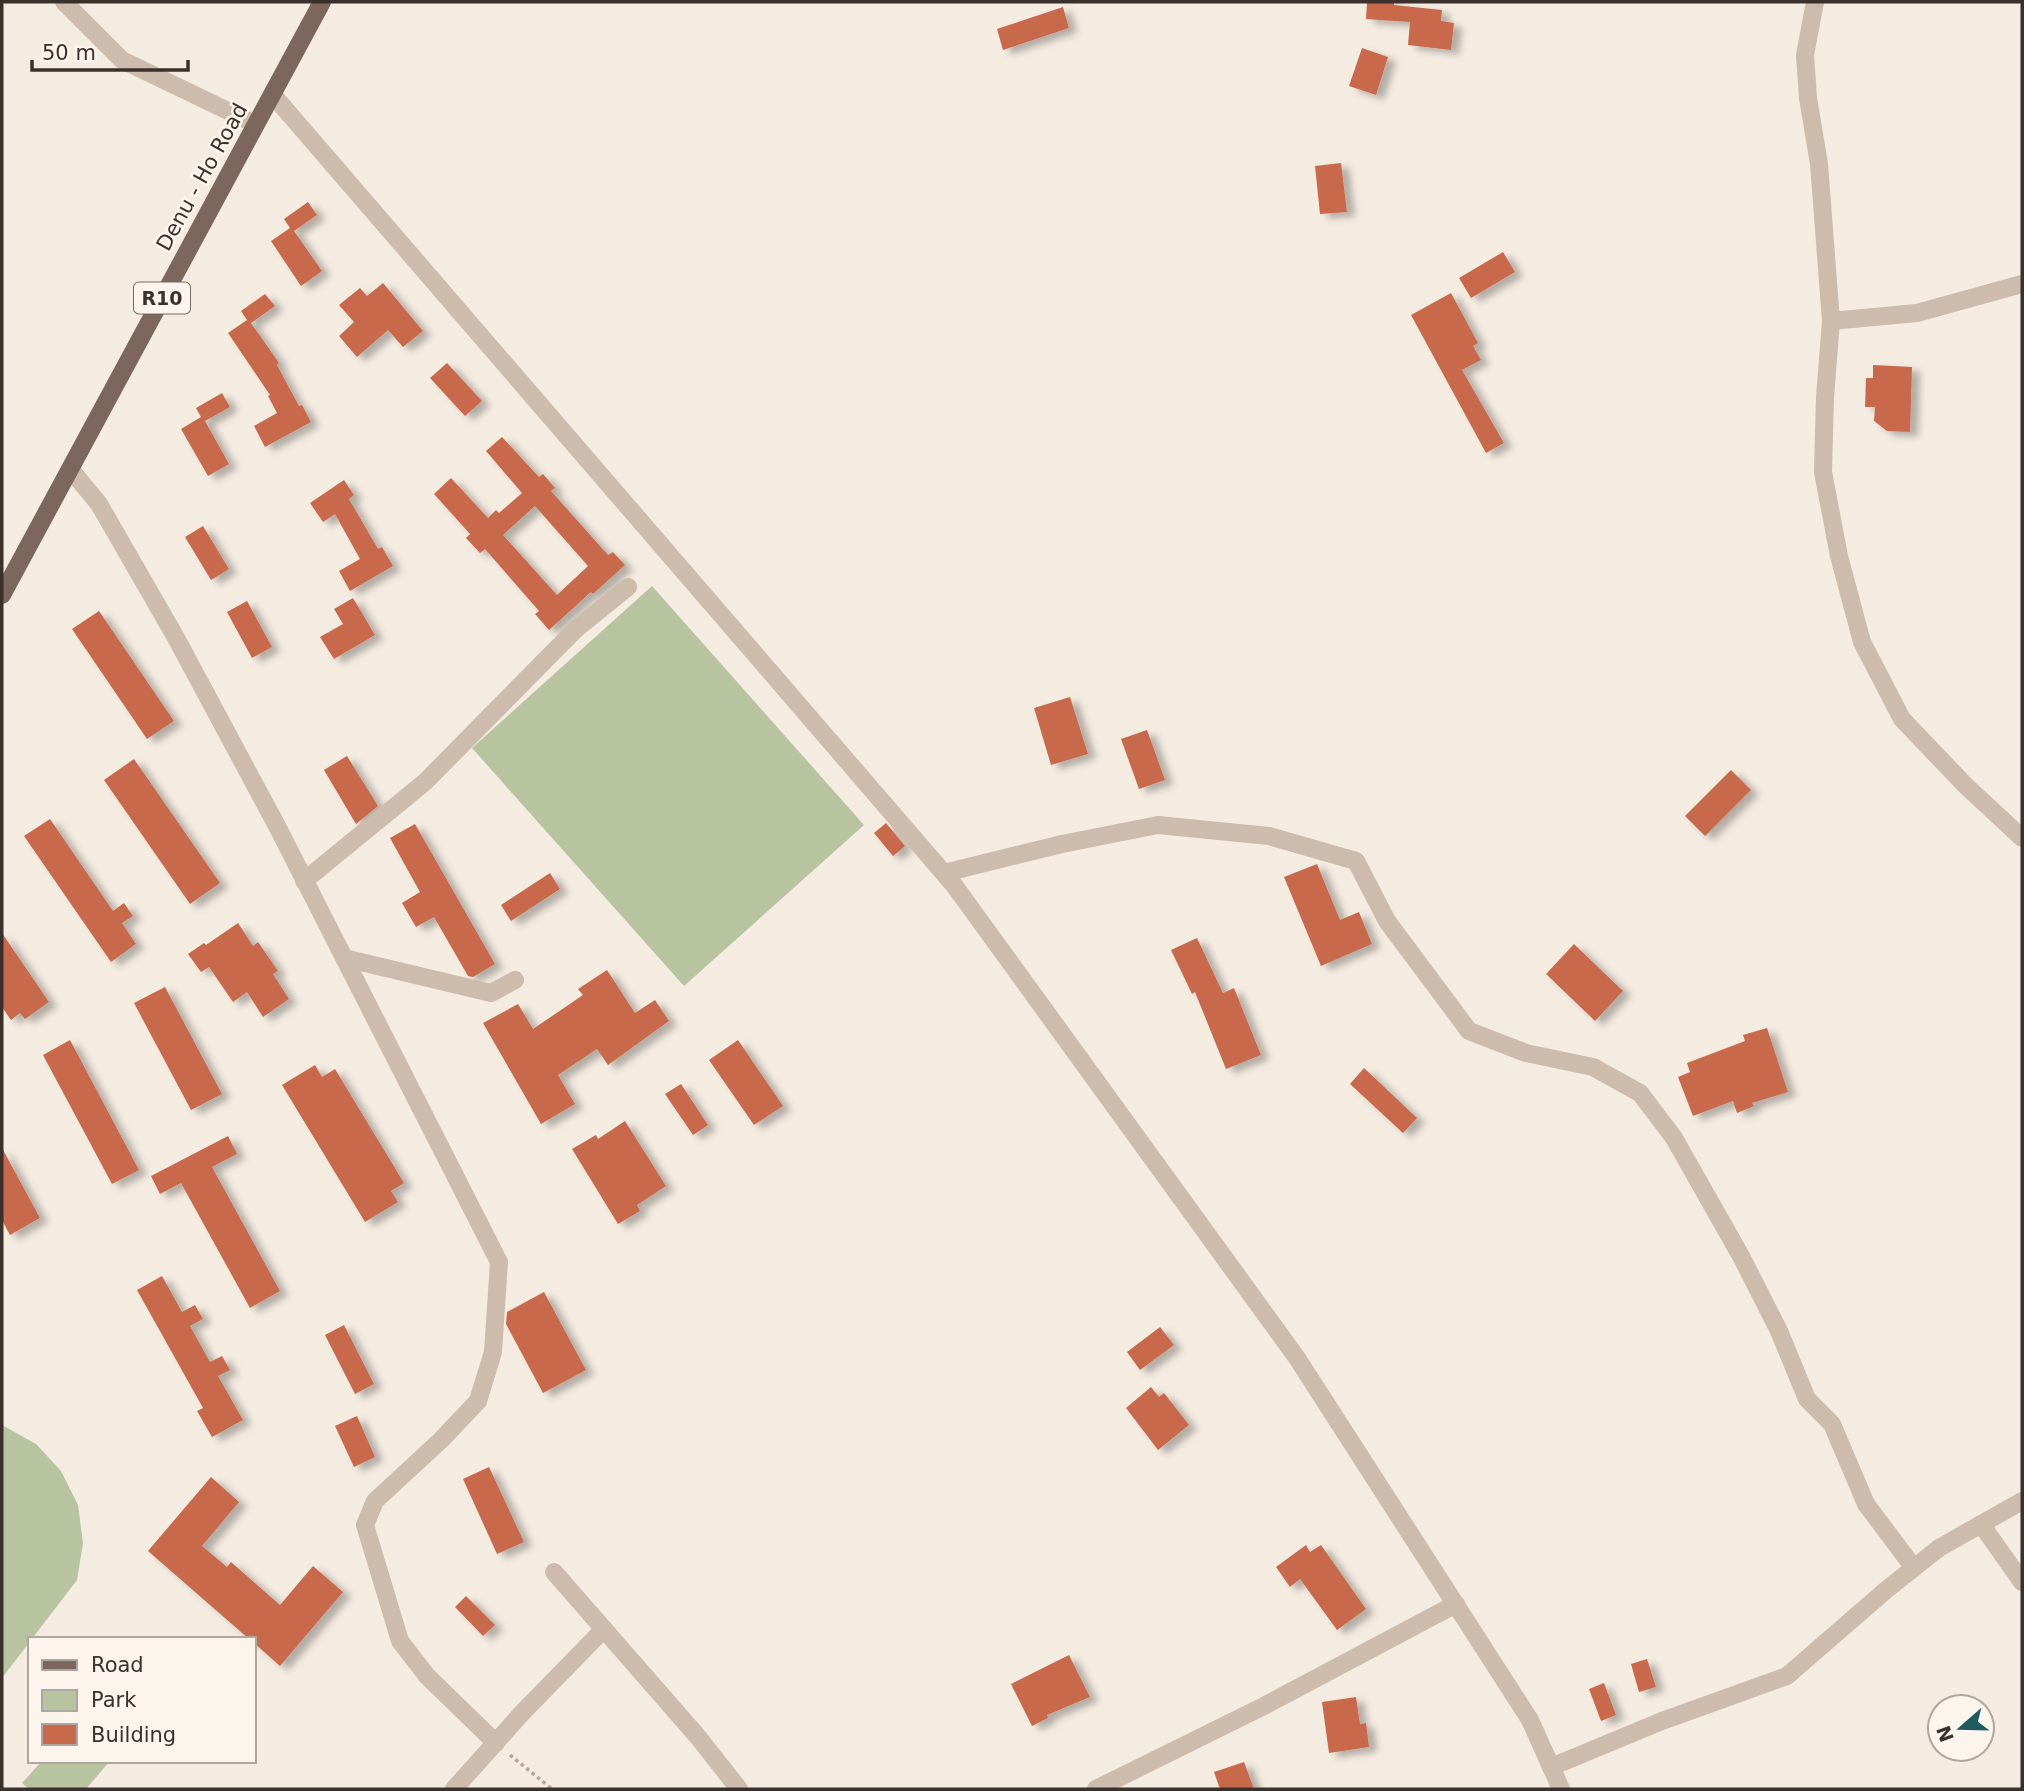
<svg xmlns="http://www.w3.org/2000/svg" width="2024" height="1791" font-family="'DejaVu Sans',sans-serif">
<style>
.green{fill:#b8c4a0}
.building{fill:#c8694b;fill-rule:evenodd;filter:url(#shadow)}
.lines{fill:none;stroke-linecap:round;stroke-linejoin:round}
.path{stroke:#b9a596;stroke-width:3.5;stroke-dasharray:3.5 3.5;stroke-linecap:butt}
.minor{stroke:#cdbbac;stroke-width:18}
.primary{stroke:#7d675c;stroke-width:18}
.labels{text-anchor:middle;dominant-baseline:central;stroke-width:5;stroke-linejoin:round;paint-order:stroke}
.shield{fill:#fbf5ee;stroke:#756b66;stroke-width:2}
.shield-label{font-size:19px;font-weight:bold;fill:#3b302b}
.street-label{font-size:21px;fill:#3b302b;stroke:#fbf5ee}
</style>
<defs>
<filter id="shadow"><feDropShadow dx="8" dy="4.5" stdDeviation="3.5" flood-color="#0004"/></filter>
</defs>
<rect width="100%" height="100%" fill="#f4ebe1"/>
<g class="green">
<polygon points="652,586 864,825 684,986 472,748"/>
<polygon points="2,1425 36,1444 61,1471 78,1505 83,1543 77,1580 2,1678"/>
<polygon points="42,1761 110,1761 86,1789 29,1789 22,1783"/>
</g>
<g class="building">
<polygon points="1367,2 1394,2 1394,5 1442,10 1441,21 1454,23 1451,50 1408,45 1410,22 1366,19"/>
<polygon points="1063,7 1069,28 1003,50 997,29"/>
<polygon points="1362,48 1388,57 1376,95 1349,86"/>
<polygon points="1341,163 1347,212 1320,214 1315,166"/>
<polygon points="308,202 317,215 294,231 322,271 301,286 271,241 290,228 284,219"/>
<polygon points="1503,252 1515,272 1471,298 1459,278"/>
<polygon points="383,283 423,331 403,347 388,330 357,357 339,336 354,322 339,305 360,288 367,296"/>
<polygon points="1451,293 1478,343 1473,346 1481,360 1462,370 1504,443 1486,453 1411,315"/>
<polygon points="265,294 275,306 251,323 279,363 277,365 299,406 302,405 311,422 265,447 254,426 277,413 268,396 270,395 228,333 247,320 241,311"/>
<polygon points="447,363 482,401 465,416 430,378"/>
<polygon points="1873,365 1912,367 1910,432 1887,431 1874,421 1875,407 1865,407 1866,378 1873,378"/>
<polygon points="222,393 230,407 205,421 229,464 208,476 181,429 201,417 196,408"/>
<path d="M502,437L539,477L543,474L555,488L551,491L608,555L613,552L625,565L593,594L591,592L549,630L535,614L539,611L485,549L480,553L466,538L470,534L434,494L451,478L488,518L496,510L499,513L522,493L486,451ZM535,506L588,566L557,595L503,535Z"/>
<polygon points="344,480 354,495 349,499 378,549 382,547 393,566 350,591 339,571 360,559 335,514 323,522 310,503"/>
<polygon points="203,526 229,569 211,580 185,537"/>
<polygon points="353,598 375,635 334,659 320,637 343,624 334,609"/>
<polygon points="247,601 272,647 252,658 227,612"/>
<polygon points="99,611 174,721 147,739 72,629"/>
<polygon points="1070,697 1088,754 1051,765 1034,708"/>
<polygon points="1147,730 1165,780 1139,789 1121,739"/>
<polygon points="347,756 378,806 356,824 324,770"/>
<polygon points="134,759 220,883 190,904 104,780"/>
<polygon points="1731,770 1751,790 1705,836 1685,816"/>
<polygon points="50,819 113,911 124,903 133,916 122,923 136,944 111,962 24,836"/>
<polygon points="886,823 905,846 893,856 874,833"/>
<polygon points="415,824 495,964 473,977 468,976 434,917 416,927 402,903 420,892 390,838"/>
<polygon points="1317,864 1340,920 1359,912 1372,944 1321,966 1284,877"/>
<polygon points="550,873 560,889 511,921 501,905"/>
<polygon points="238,923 253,946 258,942 278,971 273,974 289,999 263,1017 247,992 233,1002 209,967 201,972 188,954 204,943 206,945"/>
<polygon points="2,933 49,1002 25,1019 20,1013 11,1020 2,1007"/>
<polygon points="1197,938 1223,993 1234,988 1261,1055 1226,1069 1195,992 1192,994 1171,950"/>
<polygon points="1574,944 1623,991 1595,1021 1546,974"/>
<polygon points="607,970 635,1013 655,1000 669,1021 608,1065 597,1049 558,1075 575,1104 541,1124 483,1023 518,1004 533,1029 583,995 578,989"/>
<polygon points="165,987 222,1094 191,1110 134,1003"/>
<polygon points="1767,1028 1788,1092 1752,1103 1754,1106 1737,1113 1733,1101 1693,1116 1678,1077 1690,1072 1687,1063 1745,1041 1743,1035"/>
<polygon points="70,1040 139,1170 112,1184 43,1055"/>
<polygon points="738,1040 783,1106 754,1125 709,1060"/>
<polygon points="315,1065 322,1077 335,1069 404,1183 391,1191 398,1202 365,1222 282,1085"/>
<polygon points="1364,1068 1417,1118 1403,1133 1350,1084"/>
<polygon points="681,1084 708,1125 693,1135 665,1094"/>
<polygon points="625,1121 666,1186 637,1205 640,1211 618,1224 572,1149 596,1135 598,1139"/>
<polygon points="228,1136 237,1154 212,1167 280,1291 250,1308 181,1183 160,1194 151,1176"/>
<polygon points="2,1148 40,1218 10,1235 2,1220"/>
<polygon points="162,1276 182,1312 195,1305 203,1319 190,1326 210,1362 222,1356 230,1370 218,1376 243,1420 212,1437 197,1411 203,1408 137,1290"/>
<polygon points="544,1292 586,1370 543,1393 506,1324 507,1312"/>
<polygon points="344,1325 374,1384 355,1394 325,1335"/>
<polygon points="1160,1327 1174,1345 1140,1370 1127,1352"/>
<polygon points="1151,1387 1159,1397 1164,1393 1189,1425 1158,1450 1126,1408"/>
<polygon points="357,1416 375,1457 354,1467 335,1426"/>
<polygon points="489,1467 524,1542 497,1554 463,1479"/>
<polygon points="211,1477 239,1502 202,1546 227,1567 231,1562 280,1605 313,1566 343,1592 280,1666 254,1643 254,1639 249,1639 148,1551"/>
<polygon points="1306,1545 1310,1552 1321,1545 1366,1609 1337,1630 1300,1579 1290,1587 1276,1567"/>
<polygon points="466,1596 495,1625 483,1636 455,1607"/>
<polygon points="1069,1655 1090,1697 1047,1715 1048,1718 1032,1726 1011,1684"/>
<polygon points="1647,1659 1656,1687 1639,1692 1631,1664"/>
<polygon points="1604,1683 1616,1715 1601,1721 1589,1689"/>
<polygon points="1356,1697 1360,1724 1366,1723 1369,1747 1329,1753 1322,1702"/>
<polygon points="1244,1762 1254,1789 1220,1789 1214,1772"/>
</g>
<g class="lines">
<polyline class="path" points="510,1755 552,1789"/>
<g class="minor">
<polyline points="64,2 122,60 255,124"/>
<polyline points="1815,2 1805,55 1808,98 1819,164 1831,321 1825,397 1823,472 1839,556 1862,642 1902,719 1965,785 2022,838"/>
<polyline points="273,95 954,885 1297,1358 1530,1720 1561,1789"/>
<polyline points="1831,321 1917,313 2022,284"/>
<polyline points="71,470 99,504 175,636 277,826 499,1262 493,1352 478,1401 441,1440 375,1501 365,1525 400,1641 427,1676 496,1743"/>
<polyline points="944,873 1062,844 1158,825 1269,836 1356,861 1387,921 1469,1031 1526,1053 1593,1067 1640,1093 1674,1138 1742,1258 1779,1331 1807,1399 1832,1424 1866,1504 1914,1568"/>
<polyline points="304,881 425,782 576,629 628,587"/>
<polyline points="344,958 491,993 515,980"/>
<polyline points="1981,1524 2022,1582"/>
<polyline points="554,1572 698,1737 739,1789"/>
<polyline points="1551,1767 1662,1721 1787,1676 1886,1590 1939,1548 2022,1501"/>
<polyline points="454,1789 522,1713 604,1629"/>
<polyline points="1096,1789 1264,1706 1456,1604"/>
</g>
<polyline class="primary" points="2,595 322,2"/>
</g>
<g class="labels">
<rect class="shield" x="134" y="282.5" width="56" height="31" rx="5"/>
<g class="shield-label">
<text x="162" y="298">R10</text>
</g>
<g class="street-label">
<text transform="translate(202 177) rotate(-61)">Denu - Ho Road</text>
</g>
</g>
<rect width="2024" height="1791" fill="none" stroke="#3b302b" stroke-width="7"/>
<rect x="28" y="1637" width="228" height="126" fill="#fbf5ee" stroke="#aea6a0" stroke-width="2"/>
<rect x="42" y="1660" width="35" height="10" fill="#7d675c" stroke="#aea6a0" stroke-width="2"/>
<text x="91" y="1672" font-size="21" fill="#3b302b">Road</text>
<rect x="42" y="1690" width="35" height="21" fill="#b8c4a0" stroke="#aea6a0" stroke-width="2"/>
<text x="91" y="1707" font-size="21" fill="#3b302b">Park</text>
<rect x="42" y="1724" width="35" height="21" fill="#c8694b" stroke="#aea6a0" stroke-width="2"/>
<text x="91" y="1742" font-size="21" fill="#3b302b">Building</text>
<g transform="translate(1961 1728) rotate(250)"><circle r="33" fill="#fbf5ee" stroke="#aea6a0" stroke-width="2"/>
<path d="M0-5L12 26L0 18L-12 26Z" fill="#1f5a5e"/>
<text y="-10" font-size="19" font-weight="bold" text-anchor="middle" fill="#3b302b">N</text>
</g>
<path d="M32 60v10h156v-10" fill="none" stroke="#3b302b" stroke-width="3.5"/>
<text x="42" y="60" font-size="21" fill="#3b302b" stroke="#fbf5ee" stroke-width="5" paint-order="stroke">50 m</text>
</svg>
